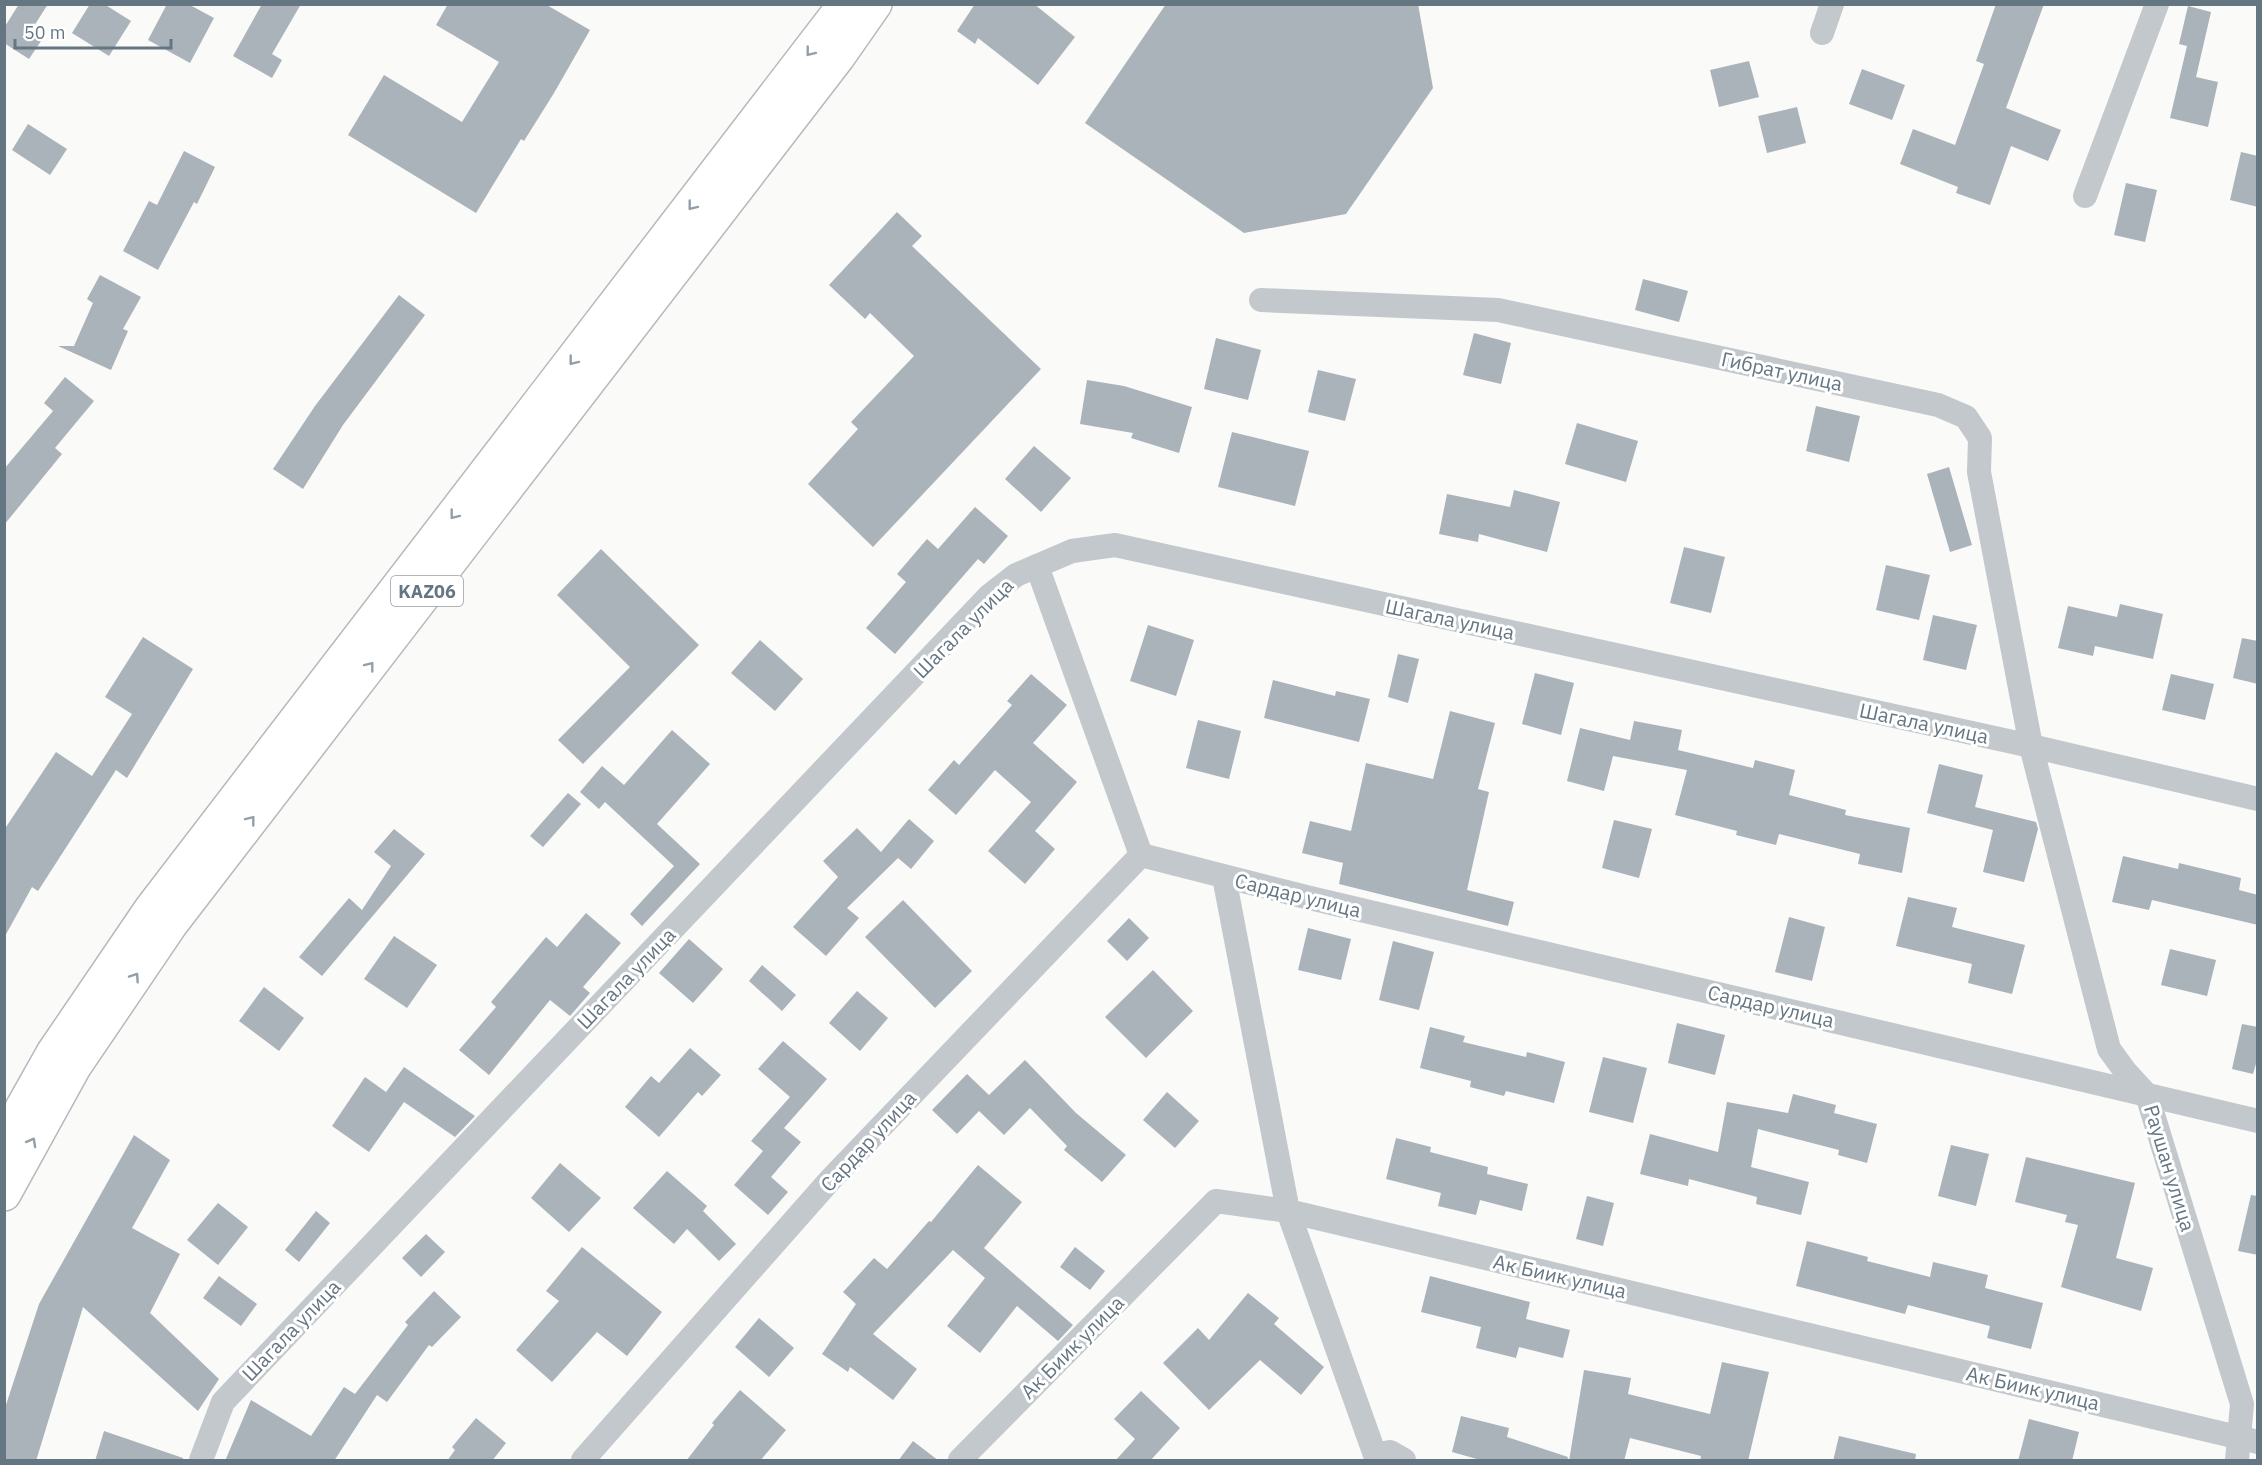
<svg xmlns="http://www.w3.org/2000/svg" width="2262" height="1465" font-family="'IBM Plex Sans',sans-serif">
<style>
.building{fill:#aab3b9}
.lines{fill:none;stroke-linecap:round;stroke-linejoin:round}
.highway-casing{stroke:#b4b9bd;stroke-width:36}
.minor{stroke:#c3c8cc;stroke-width:24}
.highway{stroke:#fff;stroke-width:33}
.oneway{stroke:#939fa8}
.labels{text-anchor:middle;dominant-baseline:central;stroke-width:6;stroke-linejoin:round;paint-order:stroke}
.shield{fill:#fff;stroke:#939fa8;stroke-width:1.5}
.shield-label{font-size:18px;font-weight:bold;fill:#657683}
.street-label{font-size:20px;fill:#657683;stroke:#fff}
</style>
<rect width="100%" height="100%" fill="#fafaf8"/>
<g class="building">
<polygon points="19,4 48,4 29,34 41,41 29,59 4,43 4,28"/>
<polygon points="90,4 104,4 131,21 109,56 72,33"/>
<polygon points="167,4 188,4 214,18 190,63 148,40"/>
<polygon points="262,4 301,4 272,54 282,60 272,78 233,56"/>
<polygon points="448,4 545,4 590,30 554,93 524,141 521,139 476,213 348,135 384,75 462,122 499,62 436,25"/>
<polygon points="975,4 1034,4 1075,37 1038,85 978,38 975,44 957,31"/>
<polygon points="1166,4 1418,4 1433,88 1346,214 1244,233 1085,123"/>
<polygon points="1996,4 2044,4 2006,108 2061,130 2048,161 2011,146 1990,205 1956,193 1958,187 1900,164 1913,129 1955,145 1984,64 1976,61"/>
<polygon points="2188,6 2211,12 2196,77 2218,82 2208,127 2170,118 2187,46 2179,44"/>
<polygon points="1749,61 1759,97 1719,107 1710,70"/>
<polygon points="1862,69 1905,85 1892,120 1849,104"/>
<polygon points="1797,107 1806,143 1767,153 1758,116"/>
<polygon points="28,124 67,149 50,175 12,150"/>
<polygon points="184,151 215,167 197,204 194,202 158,270 123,251 149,201 157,205"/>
<polygon points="2241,152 2258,156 2258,207 2230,200"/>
<polygon points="2126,183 2157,190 2145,242 2114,235"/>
<polygon points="897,212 922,236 912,246 1041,369 873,547 808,484 858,429 851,422 914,356 870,313 865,319 829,285"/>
<polygon points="100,275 141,297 123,329 128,331 111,370 58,346 74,346 93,303 87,299"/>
<polygon points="1643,279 1688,291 1679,322 1635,310"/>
<polygon points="399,295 425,315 343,425 303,489 273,469 315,406"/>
<polygon points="1474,333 1511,343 1501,384 1463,375"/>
<polygon points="1216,338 1261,350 1248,400 1204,389"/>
<polygon points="1318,370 1356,379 1345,421 1308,412"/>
<polygon points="65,377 94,401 55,448 62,454 4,525 4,469 53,411 44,403"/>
<polygon points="1087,380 1124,386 1192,407 1179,453 1131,438 1133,433 1080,424"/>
<polygon points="1816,406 1860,416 1849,462 1806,451"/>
<polygon points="1577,423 1638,441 1626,482 1565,464"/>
<polygon points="1232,432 1309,451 1295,506 1218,487"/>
<polygon points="1034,446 1071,478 1041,512 1005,479"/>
<polygon points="1949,467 1972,545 1950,552 1927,474"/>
<polygon points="1514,490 1560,502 1547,552 1479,534 1478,542 1439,534 1447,494 1510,507"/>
<polygon points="975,507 1008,536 984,564 978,559 895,654 866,628 906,582 897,574 927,539 938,549"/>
<polygon points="1684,547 1725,557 1711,613 1670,603"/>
<polygon points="601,549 699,645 583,764 558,740 630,667 557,595"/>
<polygon points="1886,565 1930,575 1919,620 1876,610"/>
<polygon points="2120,604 2163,614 2153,659 2095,646 2093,656 2058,648 2068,606 2117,617"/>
<polygon points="1933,615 1977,625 1966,670 1923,660"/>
<polygon points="1148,625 1194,640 1176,696 1130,681"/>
<polygon points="143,637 193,669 127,778 116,770 38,891 32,887 4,938 4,830 56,752 92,776 132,714 105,697"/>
<polygon points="2242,638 2258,641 2258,684 2233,678"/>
<polygon points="760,640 803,679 775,711 731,673"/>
<polygon points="1398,654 1419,659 1408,703 1388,697"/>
<polygon points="1535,673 1574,683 1561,735 1522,724"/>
<polygon points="1031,674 1067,705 1033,743 1077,782 1035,831 1055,849 1025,884 988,851 1031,802 995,770 956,815 928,790 954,760 959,765 1012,705 1007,701"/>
<polygon points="2171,674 2214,684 2205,720 2162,710"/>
<polygon points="1273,680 1335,696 1336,691 1370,699 1359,742 1264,718"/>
<polygon points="1450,711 1495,723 1478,789 1489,792 1467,890 1514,902 1508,926 1339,884 1343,863 1302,853 1310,821 1351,831 1366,763 1433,779"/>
<polygon points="1198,720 1241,731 1229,779 1186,768"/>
<polygon points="1634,721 1682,730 1678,750 1753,768 1755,760 1795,770 1789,795 1846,810 1845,815 1910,828 1902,873 1858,864 1860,854 1779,834 1776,845 1736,835 1737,831 1675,815 1687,770 1613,756 1604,791 1567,781 1580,728 1630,740"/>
<polygon points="672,730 710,764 657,824 700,864 642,926 630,914 674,866 605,802 599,809 580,792 602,766 624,785"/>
<polygon points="1939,764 1983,775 1975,807 2036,822 2038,829 2024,882 1983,872 1993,830 1927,813"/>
<polygon points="568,793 581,804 543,847 530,836"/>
<polygon points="909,819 934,841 911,869 898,858 847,908 859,918 826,956 793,927 838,877 823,861 857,828 881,852"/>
<polygon points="1614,820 1652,829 1639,878 1602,868"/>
<polygon points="394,829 425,854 322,976 299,957 349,898 362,910 391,866 374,852"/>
<polygon points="2123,856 2178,869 2179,863 2241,878 2239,890 2258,895 2258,925 2152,900 2149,910 2112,902"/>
<polygon points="1908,897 1957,908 1952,927 2025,945 2012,994 1968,983 1972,964 1896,946"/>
<polygon points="903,900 972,971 935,1008 865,937"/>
<polygon points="586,913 621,943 583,987 590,993 570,1016 550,1000 489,1075 459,1050 496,1007 491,1002 546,937 557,947"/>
<polygon points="1789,917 1825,927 1812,981 1775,972"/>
<polygon points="1129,918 1149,938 1127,961 1107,941"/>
<polygon points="1308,928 1351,939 1341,980 1298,970"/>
<polygon points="394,936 437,965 407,1008 364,979"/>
<polygon points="689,939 723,969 693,1003 659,973"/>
<polygon points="1393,941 1434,952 1419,1010 1379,1000"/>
<polygon points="2170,949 2216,960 2207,996 2161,985"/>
<polygon points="762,965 796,995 782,1011 749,981"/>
<polygon points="1153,970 1193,1011 1146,1058 1105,1017"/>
<polygon points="264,987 304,1018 279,1051 239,1021"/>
<polygon points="857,991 888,1018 860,1051 829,1023"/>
<polygon points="1677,1023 1725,1035 1715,1075 1668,1063"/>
<polygon points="2242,1024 2258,1027 2258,1057 2253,1074 2232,1069"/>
<polygon points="1430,1027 1465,1036 1463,1042 1526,1057 1527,1052 1565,1062 1554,1103 1506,1091 1504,1096 1470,1087 1471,1081 1420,1068"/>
<polygon points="783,1041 827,1079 784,1128 801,1142 771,1177 788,1192 768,1215 734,1185 763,1151 751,1141 790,1097 758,1069"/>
<polygon points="690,1048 721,1075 702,1096 698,1092 659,1137 625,1107 651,1076 659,1083"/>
<polygon points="1603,1057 1647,1068 1633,1123 1589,1112"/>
<polygon points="1025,1060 1076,1113 1126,1155 1102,1182 1064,1150 1067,1146 1030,1108 1004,1135 979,1111 957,1134 932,1110 967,1074 989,1095"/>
<polygon points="404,1067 475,1116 455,1137 404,1102 369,1152 332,1126 365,1077 386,1092"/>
<polygon points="1167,1092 1199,1121 1175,1148 1143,1120"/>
<polygon points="1793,1094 1836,1105 1834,1113 1877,1124 1867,1163 1838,1155 1839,1150 1758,1129 1751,1167 1809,1182 1801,1215 1756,1204 1757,1197 1689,1179 1688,1186 1640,1174 1650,1134 1718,1152 1727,1102 1788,1113"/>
<polygon points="134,1135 170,1160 132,1228 180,1254 150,1313 219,1379 198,1411 83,1307 36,1461 4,1461 4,1411 39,1304"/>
<polygon points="1396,1138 1431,1147 1430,1152 1488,1167 1487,1174 1528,1184 1522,1211 1480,1200 1476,1215 1438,1206 1441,1193 1386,1179"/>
<polygon points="1951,1145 1989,1154 1976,1206 1938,1196"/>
<polygon points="2026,1157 2135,1183 2116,1258 2153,1268 2141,1311 2061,1287 2078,1225 2065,1222 2067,1215 2015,1202"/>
<polygon points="560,1163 601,1198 569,1232 531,1198"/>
<polygon points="978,1165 1022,1202 984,1248 1073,1325 1058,1341 1017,1306 980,1353 947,1326 985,1278 953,1250 873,1334 917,1369 893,1400 850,1367 848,1372 822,1354 856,1304 843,1292 874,1258 887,1269 929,1221 931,1222"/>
<polygon points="667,1171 707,1206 703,1211 736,1244 719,1261 687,1229 674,1244 633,1208"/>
<polygon points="2251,1195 2258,1196 2258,1255 2238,1251"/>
<polygon points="1587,1196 1614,1203 1603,1246 1576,1239"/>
<polygon points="218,1203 248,1227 218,1265 187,1240"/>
<polygon points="316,1211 330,1223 299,1262 285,1250"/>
<polygon points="426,1234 445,1252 421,1277 402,1258"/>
<polygon points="1807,1241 1868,1257 1867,1261 1930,1277 1933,1262 1988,1275 1985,1288 2043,1303 2031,1349 1987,1338 1990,1326 1908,1305 1905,1314 1796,1286"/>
<polygon points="582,1247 662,1312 627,1356 597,1332 552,1382 516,1350 559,1301 546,1291"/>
<polygon points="1075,1247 1105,1271 1090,1290 1060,1267"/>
<polygon points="219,1276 257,1304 241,1326 203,1298"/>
<polygon points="1430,1276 1530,1302 1526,1319 1570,1330 1563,1358 1519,1347 1516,1358 1476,1348 1481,1327 1421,1312"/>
<polygon points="434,1291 461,1317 432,1347 429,1345 387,1402 377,1395 334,1461 225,1461 251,1400 311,1436 344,1387 355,1394 408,1325 405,1322"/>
<polygon points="1248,1293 1279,1318 1274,1324 1324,1367 1301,1395 1260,1360 1209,1410 1163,1363 1198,1328 1209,1340"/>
<polygon points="759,1318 794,1348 769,1377 735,1347"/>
<polygon points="1722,1362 1769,1372 1748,1461 1700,1461 1701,1456 1630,1438 1624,1461 1569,1461 1584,1370 1631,1378 1628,1394 1710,1414"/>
<polygon points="740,1390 786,1430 760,1461 686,1461 714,1425 712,1423"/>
<polygon points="1141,1391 1180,1428 1150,1461 1115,1461 1135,1439 1114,1419"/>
<polygon points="1461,1416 1509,1428 1507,1437 1568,1457 1567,1461 1484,1461 1452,1452"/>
<polygon points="476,1418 506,1443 492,1461 447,1461 455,1450 452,1447"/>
<polygon points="2029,1419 2079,1432 2072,1461 2018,1461"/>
<polygon points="104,1431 183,1458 182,1461 95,1461"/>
<polygon points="1839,1436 1916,1454 1915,1461 1833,1461"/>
<polygon points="913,1441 939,1461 898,1461"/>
</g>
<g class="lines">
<defs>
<g id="highway">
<polyline points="4,1140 53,1053 151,909 845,4"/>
<polyline points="4,1194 74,1067 171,924 838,57 875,4"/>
</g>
</defs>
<use href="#highway" class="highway-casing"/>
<g class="minor">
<polyline points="1822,33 1832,4"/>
<polyline points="2085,196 2157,4"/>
<polyline points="1261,300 1498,310 1938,405 1966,417 1980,438 1979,472 2031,746 2109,1049 2125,1071 2147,1095 2242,1404 2237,1460"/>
<polyline points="1037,566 1141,855"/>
<polyline points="1224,877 1288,1211 1375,1455 1390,1452 1404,1460"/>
<polyline points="201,1460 223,1402 989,596 1016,575 1072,551 1115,545 2031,746 2258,799"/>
<polyline points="583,1460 831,1179 1141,855 1310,898 2258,1121"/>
<polyline points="960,1460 1216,1201 1288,1211 2258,1442"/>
</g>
<use href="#highway" class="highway"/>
</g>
<defs><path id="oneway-chevron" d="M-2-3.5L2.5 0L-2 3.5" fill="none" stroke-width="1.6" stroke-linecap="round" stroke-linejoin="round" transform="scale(1.5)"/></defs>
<g class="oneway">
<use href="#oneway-chevron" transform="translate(810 52) rotate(128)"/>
<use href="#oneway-chevron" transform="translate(692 206) rotate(128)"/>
<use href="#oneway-chevron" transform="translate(573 361) rotate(128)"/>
<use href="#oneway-chevron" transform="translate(454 515) rotate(128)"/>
<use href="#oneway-chevron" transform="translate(370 666) rotate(-52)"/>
<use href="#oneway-chevron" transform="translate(251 820) rotate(-52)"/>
<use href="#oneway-chevron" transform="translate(135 977) rotate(-56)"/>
<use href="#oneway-chevron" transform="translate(32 1142) rotate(-61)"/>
</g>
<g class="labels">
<rect class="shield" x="391" y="576" width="72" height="30" rx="4.5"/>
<g class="shield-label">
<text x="427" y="591">KАZ06</text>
</g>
<g class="street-label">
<text transform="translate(1782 371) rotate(12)">Гибрат улица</text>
<text transform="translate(1450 619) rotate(12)">Шагала улица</text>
<text transform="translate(963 628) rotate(-45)">Шагала улица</text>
<text transform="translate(1924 723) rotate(12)">Шагала улица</text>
<text transform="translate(1298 895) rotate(14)">Сардар улица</text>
<text transform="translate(626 978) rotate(-46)">Шагала улица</text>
<text transform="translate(1771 1006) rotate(13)">Сардар улица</text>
<text transform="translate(868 1141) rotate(-47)">Сардар улица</text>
<text transform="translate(2170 1168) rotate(73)">Раушан улица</text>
<text transform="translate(1560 1276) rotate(13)">Ак Биик улица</text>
<text transform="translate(291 1330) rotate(-46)">Шагала улица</text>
<text transform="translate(1072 1347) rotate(-45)">Ак Биик улица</text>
<text transform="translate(2033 1388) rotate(13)">Ак Биик улица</text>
</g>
</g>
<rect width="2262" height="1465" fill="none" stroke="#657683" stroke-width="12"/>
<path d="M15 39v9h156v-9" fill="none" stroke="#657683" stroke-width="3"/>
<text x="24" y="39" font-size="18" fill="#657683" stroke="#ffffff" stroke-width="4.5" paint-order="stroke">50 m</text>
</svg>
